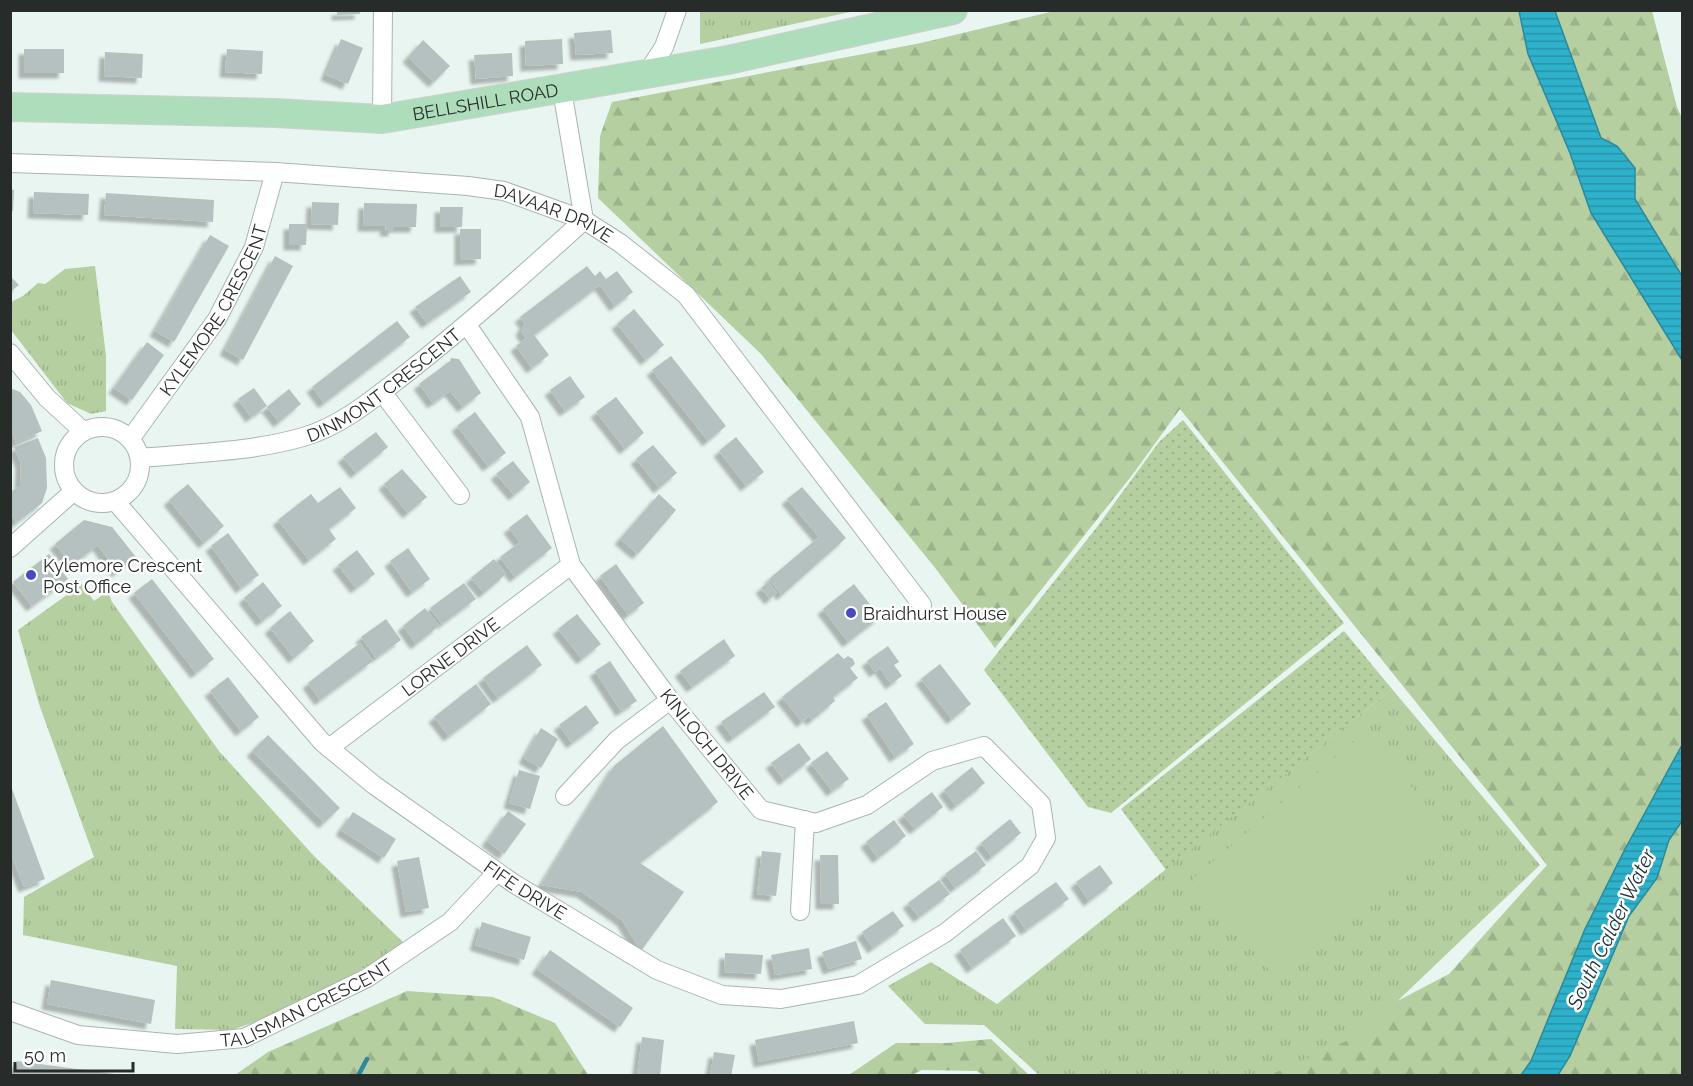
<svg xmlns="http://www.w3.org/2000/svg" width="1693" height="1086" font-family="Raleway,sans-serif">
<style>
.grass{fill:url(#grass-dots)}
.forest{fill:url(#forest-firs)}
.park{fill:url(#park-tufts)}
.pitch{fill:#b5cfa0}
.water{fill:url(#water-rules);stroke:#2c899b;stroke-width:1.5}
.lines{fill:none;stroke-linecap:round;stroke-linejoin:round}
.stream{stroke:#2c899b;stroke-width:4.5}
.building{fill:#b4c1c0;filter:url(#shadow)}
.minor-casing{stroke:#a9b5b1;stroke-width:20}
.primary-casing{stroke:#cfd1d0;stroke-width:30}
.minor{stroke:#fff;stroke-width:18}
.primary{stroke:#aeddbc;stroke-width:28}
.poi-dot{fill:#4a49bf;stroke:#fff;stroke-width:2}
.labels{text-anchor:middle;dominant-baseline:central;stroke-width:5;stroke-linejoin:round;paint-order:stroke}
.street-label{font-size:18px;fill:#272c2a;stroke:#fff}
.poi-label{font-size:18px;fill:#272c2a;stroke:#fff;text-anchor:start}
.water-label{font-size:20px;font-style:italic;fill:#1a3035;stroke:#fff}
</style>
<defs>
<pattern id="grass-dots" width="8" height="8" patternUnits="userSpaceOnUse" patternTransform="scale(1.5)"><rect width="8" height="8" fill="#b5cfa0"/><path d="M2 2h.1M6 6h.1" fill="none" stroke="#9cb28a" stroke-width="1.8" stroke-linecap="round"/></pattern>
<pattern id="forest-firs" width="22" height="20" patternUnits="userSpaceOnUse" patternTransform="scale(1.5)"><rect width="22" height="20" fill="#b5cfa0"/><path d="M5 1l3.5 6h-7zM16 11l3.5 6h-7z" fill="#9cb28a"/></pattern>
<pattern id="park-tufts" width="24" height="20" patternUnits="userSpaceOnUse" patternTransform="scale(1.5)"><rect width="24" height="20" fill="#b5cfa0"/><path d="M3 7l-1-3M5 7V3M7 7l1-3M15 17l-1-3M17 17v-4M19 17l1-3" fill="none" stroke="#9cb28a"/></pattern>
<pattern id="water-rules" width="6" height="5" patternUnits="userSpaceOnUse" patternTransform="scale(1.5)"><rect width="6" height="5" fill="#2eb1cb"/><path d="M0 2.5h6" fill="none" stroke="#2790a5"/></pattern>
<filter id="shadow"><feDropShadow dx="-5.5" dy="5.5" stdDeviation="1.5" flood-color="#0004"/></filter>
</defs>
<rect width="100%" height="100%" fill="#e9f5f1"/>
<g class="grass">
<polygon points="1183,420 1344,623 1111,813 1088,807 984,670 1097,527 1159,442"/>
<polygon points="1344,631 1392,689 1166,870 1121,809"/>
</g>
<g class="forest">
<polygon points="1054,11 1652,11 1677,107 1682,118 1682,1075 1272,1075 1296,1054 1449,974 1547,865 1180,409 1133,474 995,648 936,569 761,354 598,198 600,136 612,102 921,43"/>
<polygon points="407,991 493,997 555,1023 588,1075 235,1075 268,1052"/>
<polygon points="991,1039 1029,1075 983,1075 977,1071 922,1070 912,1075 849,1075 896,1043 947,1043"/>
</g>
<g class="park">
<polygon points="700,10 855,10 855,11 700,44"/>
<polygon points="95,266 106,356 106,411 91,414 67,403 11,330 11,302 23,296 38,283 45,284 65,269"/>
<polygon points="82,584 94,601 108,591 112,602 219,751 313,855 405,944 345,979 277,1014 232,1030 175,1029 177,966 23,935 24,897 94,857 39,704 18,630"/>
<polygon points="1392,689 1540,865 1364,1033 1270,1075 1039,1075 984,1025 925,1024 888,986 931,962 997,1004"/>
</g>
<g class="pitch">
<polygon points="95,282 100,327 73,332 68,286"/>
<polygon points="1365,732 1446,828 1273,974 1192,879"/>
</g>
<g class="water">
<polygon points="1519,11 1555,11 1601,138 1617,146 1635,168 1635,199 1682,276 1682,360 1591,213 1570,153 1528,54"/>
<polygon points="1682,745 1682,821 1669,840 1657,878 1629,916 1570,1056 1558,1075 1521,1075 1531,1061 1585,929 1624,851"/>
</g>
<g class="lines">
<polyline class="stream" points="358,1076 367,1059"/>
</g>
<g class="building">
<polygon points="337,10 360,10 360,14 337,15"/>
<polygon points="611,30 613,53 576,55 574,33"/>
<polygon points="341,39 363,48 348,84 326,75"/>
<polygon points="562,39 563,64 526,66 525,41"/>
<polygon points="423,40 450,66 434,82 408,57"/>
<rect x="24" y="49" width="40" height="24"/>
<polygon points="227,49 263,51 262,74 225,72"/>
<polygon points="105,52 143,54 142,78 104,76"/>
<polygon points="512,53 513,76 476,79 474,55"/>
<polygon points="10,189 14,190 13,211 10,211"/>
<polygon points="34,192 89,194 88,215 33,213"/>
<polygon points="106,193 214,200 213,222 104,215"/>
<polygon points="312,202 339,203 338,225 311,224"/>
<polygon points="364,203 417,204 416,227 394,227 394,231 385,231 386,226 363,226"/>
<polygon points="440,207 463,207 462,227 440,227"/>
<polygon points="289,224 307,224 306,245 289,245"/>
<polygon points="460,229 481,229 481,259 460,260"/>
<polygon points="210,235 229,246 174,342 155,331"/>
<polygon points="275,256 293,266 243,360 225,350"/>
<polygon points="587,266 595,276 600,271 606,279 617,271 633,292 615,306 600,285 534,335 549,355 532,368 516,346 526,338 521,331 525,323 520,317"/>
<polygon points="10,276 19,285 10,292"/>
<polygon points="460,276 471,292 427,323 415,307"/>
<polygon points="634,309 664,345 646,360 617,324"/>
<polygon points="397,321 410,337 324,403 312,387"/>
<polygon points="147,342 164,355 132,400 114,388"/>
<polygon points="671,356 726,426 708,441 652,370"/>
<polygon points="451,358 459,359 481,393 463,407 450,391 433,403 419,384 450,361"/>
<polygon points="570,376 585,397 565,411 550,390"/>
<polygon points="10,388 20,392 31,405 42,431 16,443 10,425"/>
<polygon points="254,388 267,406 251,417 238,399"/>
<polygon points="289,389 301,404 279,422 267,407"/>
<polygon points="616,397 644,433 625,449 596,412"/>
<polygon points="475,412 506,453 488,466 457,426"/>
<polygon points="376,432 388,447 356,473 343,457"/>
<polygon points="736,437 764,472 746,486 719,451"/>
<polygon points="38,438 46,458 47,488 42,503 16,523 10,509 10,492 20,486 21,463 14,447"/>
<polygon points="653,445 677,473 659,488 636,459"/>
<polygon points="513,461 530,482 514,495 496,474"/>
<polygon points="402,469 427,497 408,513 384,484"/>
<polygon points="188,484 224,526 204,543 169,500"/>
<polygon points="340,487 356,508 329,529 336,539 309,560 278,520 311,494 318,503"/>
<polygon points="802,487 846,538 782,595 769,579 819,537 787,499"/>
<polygon points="659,494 676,510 638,554 620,539"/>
<polygon points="527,514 552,548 515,577 500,557 520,542 509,528"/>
<polygon points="84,520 112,527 136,557 117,572 98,545 72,565 55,544"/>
<polygon points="228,533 259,575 241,588 211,546"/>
<polygon points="408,548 430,579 412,592 390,561"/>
<polygon points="357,550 375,574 356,588 338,565"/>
<polygon points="49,554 68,579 32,606 13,582"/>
<polygon points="494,559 506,574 484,593 471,578"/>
<polygon points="616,564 644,603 628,615 600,576"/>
<polygon points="152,579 214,659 196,673 134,593"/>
<polygon points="263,582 282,606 262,621 244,598"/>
<polygon points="768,582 777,593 770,599 761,588"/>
<polygon points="464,583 476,599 442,624 430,608"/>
<polygon points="854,584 880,617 848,642 823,609"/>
<polygon points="425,608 439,626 416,644 403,626"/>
<polygon points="290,611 314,641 294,658 270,628"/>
<polygon points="577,614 601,644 582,659 558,629"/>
<polygon points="386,619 401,640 376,658 361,637"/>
<polygon points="724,639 735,656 692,687 680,671"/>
<polygon points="360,643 373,661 320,700 308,683"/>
<polygon points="527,645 542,665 498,698 483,678"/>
<polygon points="888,646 899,662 894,665 902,676 891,684 880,668 875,672 867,661"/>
<polygon points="838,653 844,659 848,656 853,659 855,664 850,668 858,678 833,697 835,701 812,720 809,716 802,722 782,697"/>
<polygon points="610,661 637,701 621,711 595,671"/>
<polygon points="940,664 971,704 952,719 921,679"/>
<polygon points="228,677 259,717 241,731 210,691"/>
<polygon points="476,684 491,704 449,736 434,717"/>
<polygon points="764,692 775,707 733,738 721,722"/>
<polygon points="886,702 914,744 895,757 867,715"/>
<polygon points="586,705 599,723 572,743 559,725"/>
<polygon points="663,726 718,802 640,863 684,892 641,951 622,920 582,892 541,885 614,766"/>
<polygon points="541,728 558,739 541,768 524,758"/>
<polygon points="268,735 340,808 324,823 252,751"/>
<polygon points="799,743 811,759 784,780 771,763"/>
<polygon points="827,751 849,779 832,791 811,763"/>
<polygon points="972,767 985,783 956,806 944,790"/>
<polygon points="519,770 540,776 530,809 509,803"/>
<polygon points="11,786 45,879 24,887 10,851"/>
<polygon points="932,792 943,807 915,829 903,815"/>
<polygon points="508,811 526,824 504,854 487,841"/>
<polygon points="353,812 396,839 384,858 341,830"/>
<polygon points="1010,819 1021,833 992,857 981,843"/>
<polygon points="894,820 906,836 878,858 866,842"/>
<polygon points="762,851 781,853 776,896 757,894"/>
<polygon points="976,851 986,865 955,888 945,874"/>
<polygon points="820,855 838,855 839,904 821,904"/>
<polygon points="419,857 429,908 406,912 397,861"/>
<polygon points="1100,865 1113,883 1089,901 1076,882"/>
<polygon points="939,880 950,894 919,917 908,903"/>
<polygon points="1056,882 1069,899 1026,930 1014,912"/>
<polygon points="893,911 904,926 873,948 862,932"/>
<polygon points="1003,918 1016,936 972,968 960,950"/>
<polygon points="482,922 531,937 524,960 475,945"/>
<polygon points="856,941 862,959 828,969 822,952"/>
<polygon points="809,948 812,969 775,975 771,955"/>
<polygon points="550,950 633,1008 620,1027 537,969"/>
<polygon points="725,953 763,955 761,974 724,972"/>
<polygon points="51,980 155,1000 151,1024 47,1004"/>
<polygon points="854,1021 858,1043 759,1062 755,1040"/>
<polygon points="642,1037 664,1040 660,1076 637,1076"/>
<polygon points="714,1052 735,1055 731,1076 710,1076"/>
<polygon points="17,1061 115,1074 115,1076 15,1076"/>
</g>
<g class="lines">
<defs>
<g id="minor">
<polyline points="647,73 664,47 677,10"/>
<polyline points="382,119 383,10"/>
<path id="s1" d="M10,163L275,172L468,186L504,191L584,220L620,243L686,295L922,605"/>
<polyline points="10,353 47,398 83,431"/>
<polyline points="382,392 460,495"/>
<circle cx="102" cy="465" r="38"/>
<path id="s2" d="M131,438L217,319L254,247L275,172"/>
<path id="s3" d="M141,458C195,453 251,452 303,437C342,426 377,396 408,372C469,324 526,273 584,220L562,90"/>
<path id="s4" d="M116,502L322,742L374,785L513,883L657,970L722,995L781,999L858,985L945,933L1030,866L1046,838L1041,804L984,746L932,761L867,805L816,823L761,810L670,700L571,565L530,417L467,325"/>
<polyline points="10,548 74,491"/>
<path id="s5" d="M329,748L571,565"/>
<polyline points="565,796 617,740 670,700"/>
<polyline points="800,911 805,820"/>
<path id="s6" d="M10,1011L78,1035L177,1044L244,1038L367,978L450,922L497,872"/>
</g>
<g id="primary">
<path id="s7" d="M10,107L275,113L382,119L728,60L953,10"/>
</g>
</defs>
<use href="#minor" class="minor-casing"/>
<use href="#primary" class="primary-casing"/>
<use href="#minor" class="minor"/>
<use href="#primary" class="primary"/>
</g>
<g class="poi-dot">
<circle cx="31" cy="575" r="6"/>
<circle cx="851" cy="613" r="6"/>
</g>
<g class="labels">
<g class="street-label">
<text stroke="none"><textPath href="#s7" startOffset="477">BELLSHILL ROAD</textPath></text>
<text stroke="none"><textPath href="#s1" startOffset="549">DAVAAR DRIVE</textPath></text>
<text stroke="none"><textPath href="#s2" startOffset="153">KYLEMORE CRESCENT</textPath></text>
<text stroke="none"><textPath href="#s3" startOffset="260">DINMONT CRESCENT</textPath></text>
<text stroke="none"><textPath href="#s5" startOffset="152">LORNE DRIVE</textPath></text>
<text transform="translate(707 744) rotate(51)">KINLOCH DRIVE</text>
<text stroke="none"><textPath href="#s4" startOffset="568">FIFE DRIVE</textPath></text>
<text stroke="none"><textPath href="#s6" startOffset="309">TALISMAN CRESCENT</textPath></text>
</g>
<g class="poi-label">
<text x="43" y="565">Kylemore Crescent<tspan x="43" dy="21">Post Office</tspan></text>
<text x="863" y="613">Braidhurst House</text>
</g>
<g class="water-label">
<text transform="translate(1611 929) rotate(-64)">South Calder Water</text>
</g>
</g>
<rect width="1693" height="1086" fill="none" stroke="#272c2a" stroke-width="24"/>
<path d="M15 1062v9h118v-9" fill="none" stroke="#272c2a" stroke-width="3"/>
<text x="24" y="1062" font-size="18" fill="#272c2a" stroke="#ffffff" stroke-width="4.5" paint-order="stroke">50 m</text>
</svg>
